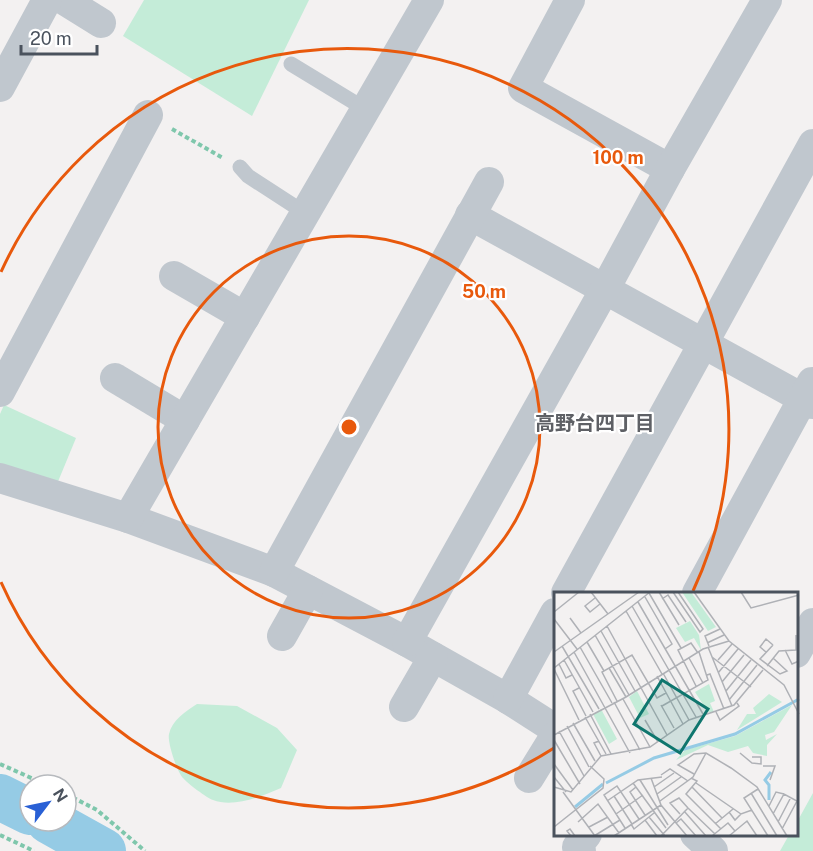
<svg xmlns="http://www.w3.org/2000/svg" width="813" height="851" font-family="'Public Sans','Noto Sans JP',sans-serif">
<style>
.green{fill:#c4ecd8}
.lines{fill:none;stroke-linecap:round;stroke-linejoin:round}
.river{stroke:#95cbe5;stroke-width:46}
.path{stroke:#7fc7ac;stroke-width:4;stroke-dasharray:4.5 3;stroke-linecap:butt}
.lane{stroke:#c0c7ce;stroke-width:15}
.street{stroke:#c0c7ce;stroke-width:30}
.ring{fill:none;stroke:#e8590c;stroke-width:3}
.labels{text-anchor:middle;dominant-baseline:central;stroke-width:4.5;stroke-linejoin:round;paint-order:stroke}
.neighbourhood-label{font-size:20px;font-weight:bold;fill:#5e6065;stroke:#fff}
.inset-river{fill:none;stroke:#95cbe5;stroke-width:3}
.inset-road{fill:none;stroke:#afb1b6;stroke-width:1.5}
.view{fill:#0f766e;fill-opacity:0.15;stroke:#0f766e;stroke-width:3}
.inset-edge{fill:none;stroke:#4a525d;stroke-width:3}
.centre{fill:#e8590c;stroke:#fff;stroke-width:3}
.ring-label{font-size:18px;text-anchor:middle;font-weight:bold;fill:#e8590c;stroke:#fff;stroke-width:4.5;stroke-linejoin:round;paint-order:stroke}
</style>
<rect width="100%" height="100%" fill="#f3f1f1"/>
<g class="green">
<polygon points="144,0 309,0 252,116 123,36"/>
<polygon points="4,405 76,438 57,484 0,468 0,414"/>
<path d="M197,704L237,706L277,728L297,750L281,788C263,796 234,808 213,800C207,798 187,783 183,778C177,772 167,742 169,734C172,720 186,711 197,704Z"/>
<polygon points="813,793 813,851 780,851 789,835 796,834 797,822"/>
</g>
<g class="lines">
<g class="river">
<polyline points="0,797 30,812"/>
<polyline points="49,821 103,851"/>
</g>
<g class="path">
<polyline points="172,129 223,158"/>
<polyline points="0,764 47,785"/>
<polyline points="66,794 97,810 145,851"/>
<polyline points="0,835 34,851"/>
</g>
<g class="lane">
<polyline points="291,64 365,109"/>
<polyline points="240,167 248,176 305,213"/>
</g>
<g class="street">
<polyline points="64,0 101,23"/>
<polyline points="570,0 523,88 670,169"/>
<polyline points="0,87 47,0"/>
<polyline points="470,215 813,404"/>
<polyline points="174,276 245,317"/>
<polyline points="115,378 185,420"/>
<polyline points="0,392 148,115"/>
<polyline points="0,478 128,518 274,572 407,642 508,699 555,729"/>
<polyline points="128,518 429,0"/>
<polyline points="274,572 489,182"/>
<polyline points="566,593 813,144"/>
<polyline points="697,593 812,382"/>
<polyline points="282,636 308,590"/>
<polyline points="407,642 605,289 670,169 767,0"/>
<polyline points="796,653 813,623"/>
<polyline points="508,699 555,613"/>
<polyline points="404,707 433,657"/>
<polyline points="529,778 555,736"/>
<polyline points="695,834 713,851"/>
<polyline points="581,851 577,847 587,834"/>
</g>
</g>
<g class="ring">
<circle cx="349" cy="427" r="191"/>
<path d="M554 748A381 381 0 0 1 1 582M1 272A381 381 0 1 1 693 591"/>
</g>
<g class="labels">
<g class="neighbourhood-label">
<text x="595" y="423">高野台四丁目</text>
</g>
</g>
<g transform="translate(554 592)">
<rect width="244" height="244" fill="#f3f1f1"/>
<path d="M128,0H137L162,35L154,39ZM136,29L145,43L147,58L140,46L131,50L122,36ZM155,92L161,109L156,111L160,120H154L141,100ZM83,99L95,122L86,126L75,105ZM215,102L228,110L183,138L193,122H202L199,116ZM238,113L220,140L211,143L212,148L223,142L213,153V164L199,161L194,154L174,160L154,153L122,168L131,158L181,144ZM47,117L63,147L55,152L39,122Z" fill="#c4ecd8"/>
<path class="inset-river" d="M52,191L100,166L181,142L245,107M215,208V193L211,188L217,180M21,215L49,192"/>
<path class="inset-road" d="M37,0L54,22M105,0L125,33M119,0L146,40L149,37L124,0M140,0L175,49L230,93L245,122M187,0L197,16L245,3M95,1L127,56M91,5L118,52L111,57M41,6L31,14L36,20L46,12M108,7L114,3L132,30M84,10L149,122M78,14L142,125M72,19L108,82M0,20L25,0M16,26L27,41M0,27L23,57M53,34L113,143M47,39L81,99M41,43L75,103M33,50L50,79M153,51L170,43M219,53L206,67L226,82L233,79L219,66M8,54L45,117M155,54L151,44L166,37M26,55L58,111M154,55L178,114M231,58L238,72L245,69M0,60L85,0M20,60L76,161M212,60L206,55L212,47L219,53M158,65L197,95M135,66L149,91M10,68L39,120M164,68L178,52M5,72L12,86L18,83M213,74L225,59L242,58V43M0,76L96,0M55,76L72,105M0,77L25,128M109,81L135,128M164,81L184,57M153,83L156,82L170,117M103,84L129,132M168,90L190,63M142,94L124,58L137,51L144,61M25,96L19,99L32,124M172,99L197,68M69,107L96,155M175,108L203,73M63,109L48,80L78,63L103,106L112,101M60,110L86,158M107,113L120,136M108,114L154,88L145,60M162,120L166,128L185,114L183,111M36,122L57,162M31,125L52,162M91,128L104,150M19,131L41,169M13,134L35,175M5,139L30,184M0,143L72,105L149,57L175,49M0,148L26,192M45,149L40,151L47,164M186,161L198,171L207,172V165H198M0,172L19,198M209,174H221L216,188M140,182L124,173L140,162L152,161L177,176L203,195L233,244M107,183L116,177L134,189M0,185L12,200M97,186L107,213L133,244M137,186L143,189L132,202L167,237M86,188L114,233M79,191L112,236M142,191L187,222L198,218M0,195L17,200L47,164L96,155L135,128L180,113L209,78M82,195L76,200L91,223M100,195L120,181M138,195L168,226M204,197L190,206L214,244M9,200L41,244M197,201L223,244M103,202L127,185M60,204L78,232M53,209L84,188L108,185M106,209L139,185L152,161M215,214L222,200L230,202M130,219L152,244M175,220L181,228L187,222M62,222L89,203M126,222L116,211L125,206L134,216M219,222L230,202L243,209L228,237M95,225L111,244M91,228L103,244M24,230L44,212L65,241M224,230L237,205M122,231L127,227L142,244M77,232L80,237L100,221M161,232L179,217M0,235L49,196L50,187L36,174M35,235L54,225M71,236L50,203L63,194L85,227M17,244L13,239L16,237L21,244M40,244L66,228M60,244L107,213M107,244L134,216L161,242M158,244L174,231L181,239M175,244L193,229L203,244"/>
<path class="view" d="M108,88L154,117L126,161L80,132Z"/>
<rect width="244" height="244" class="inset-edge"/>
</g>
<circle cx="349" cy="427" r="9" class="centre"/>
<g class="ring-label">
<text x="618" y="164">100 m</text>
<text x="484" y="298">50 m</text>
</g>
<g transform="translate(48 803) rotate(58)"><circle r="28" fill="#ffffff" stroke="#b7babe" stroke-width="1.5"/>
<path d="M0-4.5L10 22L0 15L-10 22Z" fill="#2960d5"/>
<text y="-9" font-size="16" font-weight="bold" text-anchor="middle" fill="#4a525d">N</text>
</g>
<path d="M21 45v9h76v-9" fill="none" stroke="#4a525d" stroke-width="3"/>
<text x="30" y="45" font-size="18" fill="#4a525d" stroke="#ffffff" stroke-width="4.5" paint-order="stroke">20 m</text>
</svg>
